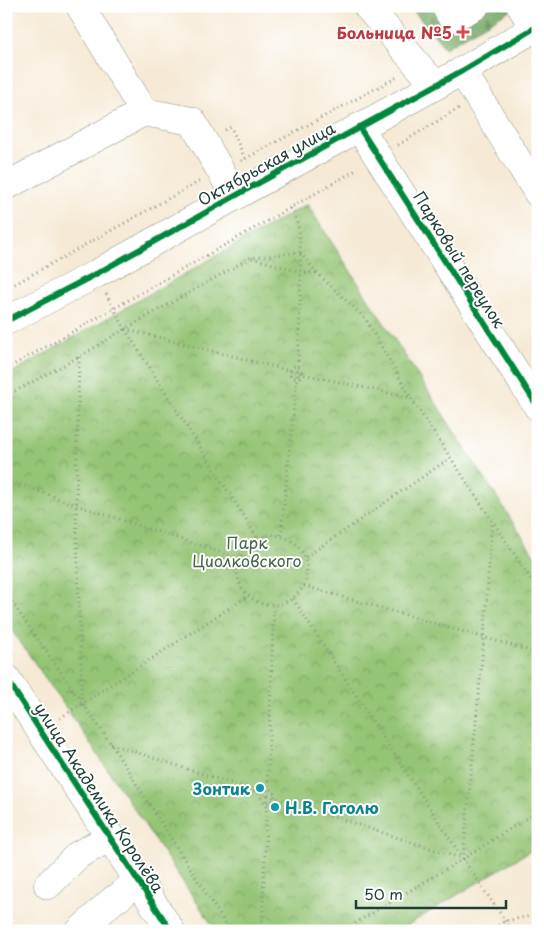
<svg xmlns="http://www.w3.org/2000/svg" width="544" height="937" font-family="'Playpen Sans',sans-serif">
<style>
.forest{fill:url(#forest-firs);stroke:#4b744d}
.park{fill:url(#park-crowns);stroke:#5a8054}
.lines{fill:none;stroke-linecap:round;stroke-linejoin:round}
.minor-casing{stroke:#8a9485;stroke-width:29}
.path{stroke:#8a9485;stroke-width:3;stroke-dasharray:1 4;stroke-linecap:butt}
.minor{stroke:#fff;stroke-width:28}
.cycleway-casing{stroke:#fff;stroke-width:9}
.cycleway{stroke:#00873e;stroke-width:6}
.health-dot{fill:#e0444e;stroke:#fff;stroke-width:2}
.culture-dot{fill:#0f9aa8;stroke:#fff;stroke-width:2}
.labels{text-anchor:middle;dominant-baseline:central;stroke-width:4;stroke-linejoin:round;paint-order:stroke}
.health-label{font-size:16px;font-weight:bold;fill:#be3a42;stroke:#fff;text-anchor:end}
.street-label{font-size:16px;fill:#1f3d34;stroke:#fff}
.park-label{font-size:16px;fill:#426647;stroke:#fff}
.culture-label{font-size:16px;font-weight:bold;fill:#0d838f;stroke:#fff;text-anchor:end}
</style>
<defs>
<pattern id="forest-firs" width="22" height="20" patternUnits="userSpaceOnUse" patternTransform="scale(1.25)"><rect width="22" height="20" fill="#7a6"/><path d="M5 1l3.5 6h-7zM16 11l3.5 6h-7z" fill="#618c55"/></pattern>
<pattern id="park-crowns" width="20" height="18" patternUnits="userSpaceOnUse" patternTransform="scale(1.25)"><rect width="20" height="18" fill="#94c474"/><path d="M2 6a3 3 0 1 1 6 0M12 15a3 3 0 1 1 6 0" fill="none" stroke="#78a060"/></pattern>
</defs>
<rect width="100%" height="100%" fill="#fff"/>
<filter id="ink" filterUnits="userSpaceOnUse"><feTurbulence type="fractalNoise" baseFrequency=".02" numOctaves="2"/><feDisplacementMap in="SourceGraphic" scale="10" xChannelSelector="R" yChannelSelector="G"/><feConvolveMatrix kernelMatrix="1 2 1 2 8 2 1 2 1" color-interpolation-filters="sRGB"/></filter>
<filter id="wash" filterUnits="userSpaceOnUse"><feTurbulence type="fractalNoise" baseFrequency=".0096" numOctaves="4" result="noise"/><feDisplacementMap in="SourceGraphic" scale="20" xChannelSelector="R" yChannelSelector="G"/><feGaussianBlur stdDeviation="1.12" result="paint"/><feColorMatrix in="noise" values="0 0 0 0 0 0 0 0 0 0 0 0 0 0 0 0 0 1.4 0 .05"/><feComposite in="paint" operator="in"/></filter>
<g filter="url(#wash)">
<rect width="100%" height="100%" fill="#f6ead6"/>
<polygon class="forest" points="409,6 517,6 445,48"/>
<polygon class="park" points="307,204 538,561 538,846 398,931 216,931 69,712 6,622 6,376"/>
</g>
<g filter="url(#ink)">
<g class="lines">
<defs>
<g id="minor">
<polyline points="80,6 144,112 192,121 235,196"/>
<polyline points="367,6 435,85"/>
<polyline points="445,6 452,18 475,6"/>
<polyline points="521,6 525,13 537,26"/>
<polyline points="462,71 538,193"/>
<polyline points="359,127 538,407"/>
<polyline points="6,186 144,112"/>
<polyline points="6,321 96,274 235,196 462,71 538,26"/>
<polyline points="6,678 171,931"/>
<polyline points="48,885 78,855 111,837"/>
<polyline points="80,931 113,900 119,897 138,880"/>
</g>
</defs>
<use href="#minor" class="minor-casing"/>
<g class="path">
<polyline points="225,130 231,127 245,159"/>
<polyline points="398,145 459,108"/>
<polyline points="241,161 399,76"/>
<polyline points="252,258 301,272 317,273"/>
<polyline points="6,289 200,181"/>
<polyline points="106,294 125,329 257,537"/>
<polyline points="125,329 303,374 411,398"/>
<polyline points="79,357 76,505 82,702"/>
<circle cx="296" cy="372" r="6"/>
<polyline points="6,369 113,309 358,169"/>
<path d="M6,396L79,357L125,329L250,258L300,252C300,235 300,223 290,208"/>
<polyline points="6,479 76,505 238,558"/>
<circle cx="272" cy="570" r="35"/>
<polyline points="281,535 298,366 301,272 300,252 317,273 365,318 411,398 538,590"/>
<polyline points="306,557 450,458"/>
<polyline points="304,586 538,653"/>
<polyline points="6,594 111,744 230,931"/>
<polyline points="293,599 463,859 512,931"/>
<polyline points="6,642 16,656"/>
<polyline points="60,718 248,596"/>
<polyline points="111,744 463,859 484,638 492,521"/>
<circle cx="268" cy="796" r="7"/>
<polyline points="537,915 536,915 537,931"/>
<polyline points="262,931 274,606"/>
<polyline points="342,931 463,859 538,811"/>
<polyline points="490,931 505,921 536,915"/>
<polyline points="520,931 523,931"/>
</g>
<use href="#minor" class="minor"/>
<defs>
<g id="cycleway">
<polyline points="359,127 538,407"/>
<polyline points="6,321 96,274 235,196 462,71 538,26"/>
<polyline points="6,678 171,931"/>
</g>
</defs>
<use href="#cycleway" class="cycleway-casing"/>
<use href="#cycleway" class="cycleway"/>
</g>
</g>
<path class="health-dot" d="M460.5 24.5h5v5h5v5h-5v5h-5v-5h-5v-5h5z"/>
<g class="culture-dot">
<circle cx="260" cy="788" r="5"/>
<circle cx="275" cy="807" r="5"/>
</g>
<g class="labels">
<g class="health-label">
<text x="452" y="32">Больница №5</text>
</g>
<g class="street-label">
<text transform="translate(266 163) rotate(-29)">Октябрьская улица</text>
<text transform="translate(460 259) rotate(58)">Парковый переулок</text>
<text transform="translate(100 797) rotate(57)">улица Академика Королёва</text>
</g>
<g class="park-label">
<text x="247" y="542">Парк<tspan x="247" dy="18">Циолковского</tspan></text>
</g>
<g class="culture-label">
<text x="250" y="788">Зонтик</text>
<text x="285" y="807" text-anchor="start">Н.В. Гоголю</text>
</g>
</g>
<rect width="544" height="937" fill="none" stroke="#fff" stroke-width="25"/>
<path d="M356 900v8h150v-8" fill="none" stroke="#1f3d34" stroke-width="2.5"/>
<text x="364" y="900" font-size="15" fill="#1f3d34" stroke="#ffffff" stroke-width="4" paint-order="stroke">50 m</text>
</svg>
